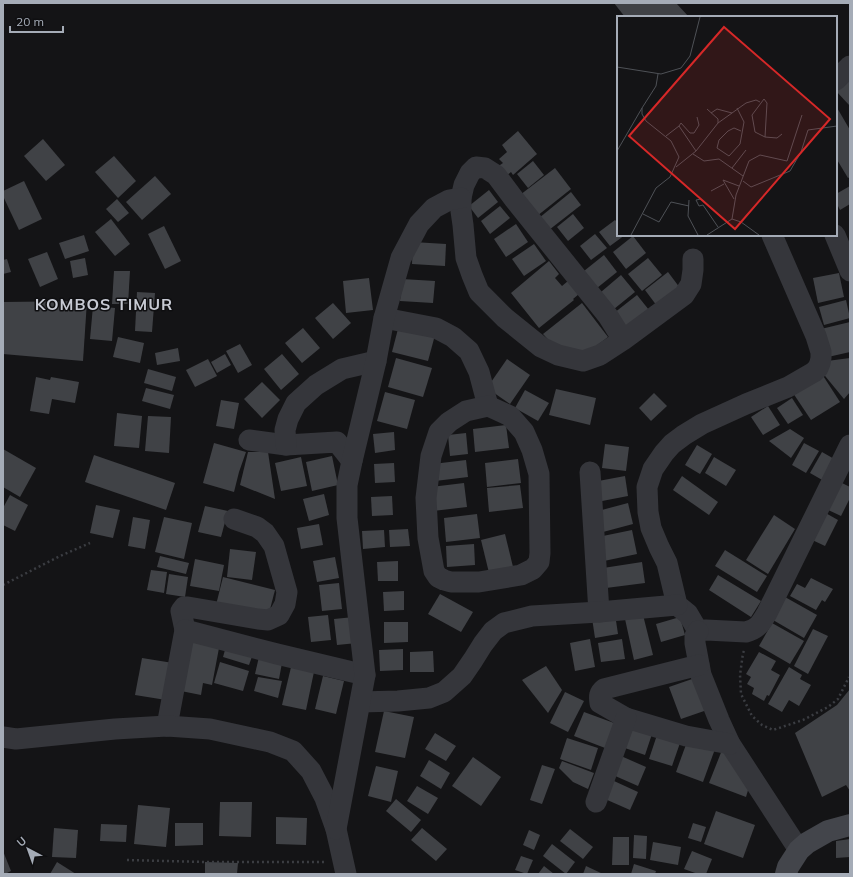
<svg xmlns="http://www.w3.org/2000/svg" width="853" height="877" font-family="Mulish,sans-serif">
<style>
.building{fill:#404246}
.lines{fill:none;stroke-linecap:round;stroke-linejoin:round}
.path{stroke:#3b3d42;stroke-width:2.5;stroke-dasharray:2 3;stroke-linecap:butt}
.street{stroke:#35363b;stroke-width:21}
.secondary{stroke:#43454b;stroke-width:22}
.labels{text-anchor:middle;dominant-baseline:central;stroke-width:3;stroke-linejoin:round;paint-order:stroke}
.district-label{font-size:16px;font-weight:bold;letter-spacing:1px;fill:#c7cad3;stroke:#0f0f11}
.inset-road{fill:none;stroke:#4e5156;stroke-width:1}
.view{fill:#d62828;fill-opacity:0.15;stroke:#d62828;stroke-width:2}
.inset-edge{fill:none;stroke:#a5acb7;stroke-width:2}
</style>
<rect width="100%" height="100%" fill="#141416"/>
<g class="building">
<polygon points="614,3 676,3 689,17 625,17"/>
<polygon points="850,79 850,106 836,91"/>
<polygon points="836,106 850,130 850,177 848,178 836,158"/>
<polygon points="518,131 537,154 513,175 511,172 505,177 497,167 503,163 499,159 507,152 502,145"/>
<polygon points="43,139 65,165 46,181 24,156"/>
<polygon points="114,156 136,181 118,198 95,172"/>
<polygon points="533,161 544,175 528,188 517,174"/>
<polygon points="555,168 571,189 537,216 520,195"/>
<polygon points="155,176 171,194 142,220 126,202"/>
<polygon points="24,181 42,219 19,230 3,196 3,191"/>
<polygon points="850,186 850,204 840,210 836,202 836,194"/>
<polygon points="489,190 498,202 478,218 469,206"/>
<polygon points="571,192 581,205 549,230 539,218"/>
<polygon points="117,199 129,213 118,222 106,209"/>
<polygon points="500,206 510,218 490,234 481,221"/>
<polygon points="573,214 584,228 568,241 557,227"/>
<polygon points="111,219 130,244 115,256 95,232"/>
<polygon points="615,220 618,223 618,235 625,235 610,246 599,232"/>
<polygon points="516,224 528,242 506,257 494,239"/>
<polygon points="164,226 181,261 165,269 148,234"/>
<polygon points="595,234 607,248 591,260 580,246"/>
<polygon points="84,235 89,251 65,259 59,243"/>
<polygon points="633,236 646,253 626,269 613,252"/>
<polygon points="413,242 446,244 445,266 412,264"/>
<polygon points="534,244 546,261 524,276 512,259"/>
<polygon points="47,252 58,279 40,287 28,259"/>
<polygon points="604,255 617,272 597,288 584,271"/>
<polygon points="85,258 88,275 73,278 70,261"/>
<polygon points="648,258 662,275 642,291 628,274"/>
<polygon points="7,259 11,272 3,274 3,260"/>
<polygon points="549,261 559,274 555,278 562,286 568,281 579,294 573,299 574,300 539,328 511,293"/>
<polygon points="114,271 130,271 128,304 112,304"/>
<polygon points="668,272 680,288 657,306 645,290"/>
<polygon points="839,273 844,297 818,303 813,278"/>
<polygon points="621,275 635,292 614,309 601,292"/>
<polygon points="369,278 373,310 346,313 343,281"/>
<polygon points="402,279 435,281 433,303 400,301"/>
<polygon points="137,292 155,293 152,332 135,331"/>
<polygon points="637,295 649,310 626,328 614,313"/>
<polygon points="846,300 850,318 824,325 819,307"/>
<polygon points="87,301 83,361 3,354 3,302"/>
<polygon points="333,303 351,323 333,339 315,318"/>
<polygon points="582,303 608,337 582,357 561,354 543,334"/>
<polygon points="93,306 115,308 112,341 90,339"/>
<polygon points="850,322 850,352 828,357 821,329"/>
<polygon points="399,325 435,335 428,361 392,352"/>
<polygon points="303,328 320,348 302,363 285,343"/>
<polygon points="118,337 144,343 140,363 113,357"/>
<polygon points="240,344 252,365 238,373 226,351"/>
<polygon points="178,348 180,361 157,365 155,353"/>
<polygon points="225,354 231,365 217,373 211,362"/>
<polygon points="282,354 299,374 281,390 264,369"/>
<polygon points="396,358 432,368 423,397 388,387"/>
<polygon points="850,358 850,392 844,399 821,371 827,361"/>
<polygon points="208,359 217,376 195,387 186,370"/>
<polygon points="507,359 530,375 510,404 487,388"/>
<polygon points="148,369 176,377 172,391 144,383"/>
<polygon points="820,371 840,402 811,420 791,390"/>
<polygon points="36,377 50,380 51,377 79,382 75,403 52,399 49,414 30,411"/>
<polygon points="262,382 280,400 262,418 244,399"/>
<polygon points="146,388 174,395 170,409 142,401"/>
<polygon points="556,389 596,398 590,425 549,415"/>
<polygon points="525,390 549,403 538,421 515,408"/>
<polygon points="385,392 415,400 407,429 377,421"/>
<polygon points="654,393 667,406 651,421 639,408"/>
<polygon points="792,398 803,415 788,424 777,408"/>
<polygon points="221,400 239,403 234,429 216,426"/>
<polygon points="768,406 780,425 763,435 751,417"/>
<polygon points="117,413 142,416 139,448 114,446"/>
<polygon points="148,416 171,417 169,453 145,451"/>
<polygon points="506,425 509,448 475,452 473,429"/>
<polygon points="790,429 804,438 791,458 769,441"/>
<polygon points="394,432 395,450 375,453 373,434"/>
<polygon points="466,433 468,454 450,456 448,435"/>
<polygon points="214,443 246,452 239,472 234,492 203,483"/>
<polygon points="804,443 819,451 806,473 792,465"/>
<polygon points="605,444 629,447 626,471 602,468"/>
<polygon points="697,445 712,454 700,474 685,465"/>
<polygon points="3,449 36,468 20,497 3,487"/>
<polygon points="248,452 268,452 275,499 240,485"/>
<polygon points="822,452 836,460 824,481 810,473"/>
<polygon points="94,455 175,483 166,510 85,482"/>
<polygon points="332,456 338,485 312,491 306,462"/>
<polygon points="301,457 307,486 281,491 275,463"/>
<polygon points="714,457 736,470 726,486 705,473"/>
<polygon points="518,459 521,483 487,487 485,463"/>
<polygon points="466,460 468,477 435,481 433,464"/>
<polygon points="394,463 395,482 375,483 374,464"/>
<polygon points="625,476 628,496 597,502 593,482"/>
<polygon points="682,476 718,502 709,515 673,490"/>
<polygon points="838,481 850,487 850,498 841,516 824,508"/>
<polygon points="464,483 467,507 433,511 431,487"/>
<polygon points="520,485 523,508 489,512 487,488"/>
<polygon points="324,494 329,515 309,521 303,499"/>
<polygon points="10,495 28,505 15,531 3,525 3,508"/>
<polygon points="392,496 393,515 372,516 371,497"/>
<polygon points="628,503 633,524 603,532 598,511"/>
<polygon points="96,505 120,510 113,538 90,533"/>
<polygon points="205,506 228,511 221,537 198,532"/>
<polygon points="822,511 838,520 825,546 808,538"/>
<polygon points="477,514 480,538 446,542 444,518"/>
<polygon points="774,515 795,529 768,574 746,560"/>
<polygon points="133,517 150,520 145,549 128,546"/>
<polygon points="164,517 192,523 184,559 155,552"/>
<polygon points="319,524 323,545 301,549 297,528"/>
<polygon points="408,529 410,546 390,547 389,530"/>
<polygon points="384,530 385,547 363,549 362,531"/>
<polygon points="632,530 637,554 604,561 598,537"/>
<polygon points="505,534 514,571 490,577 481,540"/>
<polygon points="474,544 475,565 447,567 446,546"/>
<polygon points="230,549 256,552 252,580 227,577"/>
<polygon points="725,550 767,576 757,592 715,566"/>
<polygon points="160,556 189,563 186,574 157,567"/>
<polygon points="335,557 339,578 317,582 313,561"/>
<polygon points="195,559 224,565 219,591 190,586"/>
<polygon points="398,561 398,581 378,581 377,562"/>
<polygon points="642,562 645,583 606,588 603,568"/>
<polygon points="151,570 167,572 164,593 147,590"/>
<polygon points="169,574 188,577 185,597 166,594"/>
<polygon points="718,575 761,601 751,617 709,590"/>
<polygon points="223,577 275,590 268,617 216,605"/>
<polygon points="811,578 833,589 825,602 822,600 816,610 790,596 797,584 805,588"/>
<polygon points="339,583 342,609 322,611 319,585"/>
<polygon points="404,591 404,610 384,611 383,592"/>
<polygon points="440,594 473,612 461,632 428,614"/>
<polygon points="785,597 817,615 804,638 773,620"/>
<polygon points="615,614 618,634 595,638 592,618"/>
<polygon points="328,615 331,640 311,642 308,617"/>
<polygon points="643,615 653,655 634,660 625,619"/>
<polygon points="354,617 357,643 337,645 334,619"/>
<polygon points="680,617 685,635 661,642 656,624"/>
<polygon points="384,622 408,622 408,642 384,643"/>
<polygon points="772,623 804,641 790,664 759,646"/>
<polygon points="813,629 828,636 808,674 794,666"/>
<polygon points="590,639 595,667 575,671 570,643"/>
<polygon points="622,639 625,659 601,662 598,643"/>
<polygon points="191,642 219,648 212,685 203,683 201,695 181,691"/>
<polygon points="227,643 254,651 249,665 223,657"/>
<polygon points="403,649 403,670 380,671 379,650"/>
<polygon points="433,651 434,672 410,672 410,652"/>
<polygon points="759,652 776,661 771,670 780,675 769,696 767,695 764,701 752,694 754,688 747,684 751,677 746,674"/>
<polygon points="142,658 173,663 166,700 135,695"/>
<polygon points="259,658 282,663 279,679 255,674 258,661"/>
<polygon points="220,662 249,671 243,691 214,683"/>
<polygon points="292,663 315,667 306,710 282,705"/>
<polygon points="546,666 562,690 548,713 522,680"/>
<polygon points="789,667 802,675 800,679 811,685 799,706 789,700 782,712 768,704"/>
<polygon points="323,676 344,681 336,714 315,709"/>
<polygon points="258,677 282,681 278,698 254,691"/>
<polygon points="695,678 707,710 681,719 669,687"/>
<polygon points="850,689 850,791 846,785 822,797 795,733 837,705"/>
<polygon points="565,692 584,701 568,732 550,723"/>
<polygon points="384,711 414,717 405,758 375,752"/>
<polygon points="584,712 614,723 605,748 574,736"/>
<polygon points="630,723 653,731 645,755 622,747"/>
<polygon points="435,733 456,746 446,761 425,749"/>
<polygon points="657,735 680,743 672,766 649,759"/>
<polygon points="567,738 598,748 591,770 560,759"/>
<polygon points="688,739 715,749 703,782 676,772"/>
<polygon points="722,750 751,780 746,797 709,783"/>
<polygon points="621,756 646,767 638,786 613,775"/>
<polygon points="473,757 501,777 481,806 452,786"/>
<polygon points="429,760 450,773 441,789 420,776"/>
<polygon points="562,761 594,773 588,789 573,782 559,768"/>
<polygon points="542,765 555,769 542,804 530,800"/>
<polygon points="376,766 398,771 391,802 368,796"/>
<polygon points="614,781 638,792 630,810 605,799"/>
<polygon points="417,786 438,798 428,814 407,801"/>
<polygon points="396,799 421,820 411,832 386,811"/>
<polygon points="220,802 252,802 251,837 219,836"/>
<polygon points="138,805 170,808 166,847 134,844"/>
<polygon points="716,811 755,825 743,858 704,844"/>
<polygon points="276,817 307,818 306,845 276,844"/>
<polygon points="175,823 203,823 203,845 175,846"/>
<polygon points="693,823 706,827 701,842 688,838"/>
<polygon points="101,824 127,825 126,842 100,841"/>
<polygon points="54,828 78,830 76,858 52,857"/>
<polygon points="422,828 447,849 436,861 411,840"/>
<polygon points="570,829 593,847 583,859 560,841"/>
<polygon points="529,830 540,835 534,850 523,845"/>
<polygon points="634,835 647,836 646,859 633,858"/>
<polygon points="613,837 629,837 629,865 612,865"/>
<polygon points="850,839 850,857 836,858 836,841"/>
<polygon points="653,842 681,847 678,865 650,860"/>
<polygon points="552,844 575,862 566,874 543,856"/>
<polygon points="3,851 11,871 5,874 3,874"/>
<polygon points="692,851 712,859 706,874 698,874 684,869"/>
<polygon points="521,856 533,860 527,874 515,870"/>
<polygon points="57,862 76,874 50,874"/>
<polygon points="205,862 238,863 237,874 205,874"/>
<polygon points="634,864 656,871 655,874 631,874"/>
<polygon points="544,866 554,874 538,874"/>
<polygon points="586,866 603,874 583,874"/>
</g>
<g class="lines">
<g class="path">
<polyline points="3,585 60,556 90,543"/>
<polyline points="744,651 743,653 740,675 741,694 752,716 762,725 773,730 803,720 828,707 838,699 849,677"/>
<polyline points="127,860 206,862 324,862"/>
</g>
<g class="street">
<polyline points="836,80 850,66"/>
<polyline points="835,235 850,271"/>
<polyline points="384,318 436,328 453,337 469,351 479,372 488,406"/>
<polyline points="623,340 608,316 514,199 496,175 485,168 476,167 470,173 464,185 461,198 461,211 463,225 466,258 472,275 479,292 505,318 541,347 558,355 583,361 600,355 623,340 684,295 691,284 693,270 693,259"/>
<polygon points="488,406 497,410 510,416 524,432 532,450 539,474 540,553 539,562 533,569 521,575 479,582 451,582 444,580 438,577 434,571 428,538 426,498 431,456 439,432 449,422 466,411"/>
<polyline points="249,440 286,445 337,442 352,461"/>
<polyline points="286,445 285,430 288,419 296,403 316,385 342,369 376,361"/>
<polyline points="590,472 599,612"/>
<polyline points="185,630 181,611 184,607 188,607 258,619 268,620 279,615 285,604 287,592 274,546 265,533 257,527 234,519"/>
<polyline points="698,631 688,614 677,605 667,563 659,547 651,528 648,512 647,487 653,469 664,453 672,444 684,435 702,424 746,404 788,387 814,372 818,368 820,363 821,358 821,352 816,336 772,235"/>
<path d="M698,631L706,630L746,632C758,629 761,623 767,613L850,445"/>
<polyline points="698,631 695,636 695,643 701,675 719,720 730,744 799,850"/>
<path d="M699,665L604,689C599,693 599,696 600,703L626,718L686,736L730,744"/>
<polyline points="360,702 398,701 429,698 444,692 462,676 473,660 483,644 493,631 504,623 532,616 599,612 677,605"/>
<polyline points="167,726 185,630 277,654 365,675"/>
<polyline points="3,737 16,739 115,729 167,726 210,729 270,742 293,751 311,771 325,798 336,829 346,874"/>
<polyline points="596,802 626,718"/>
<polyline points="336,829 365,675 347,518 347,485 352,461 376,361 384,318 401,258 419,224 434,208 449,200 461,198"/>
</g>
<polyline class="secondary" points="786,874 788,867 799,850 807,843 828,831 850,825"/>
</g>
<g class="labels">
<g class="district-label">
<text x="104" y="304">KOMBOS TIMUR</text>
</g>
</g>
<g transform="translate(617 16)">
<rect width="220" height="220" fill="#141416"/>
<path class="inset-road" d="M0,51L44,58L64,52L73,40L83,1M120,92L127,106L123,128L112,140L100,132L102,124L111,115L117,112L124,115M90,93L101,103V107M94,97L100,93L115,97M62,110L64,107L73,117H77L82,109L80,101M49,120L62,110L79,135M148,121L150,87L147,83L135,99L138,116L148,121L160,122L165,118M0,135L25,92M76,138L87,145L102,143L126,160M59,151L79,135L101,107L129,87L139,84L143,86M115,152L129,134M126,165L134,171L173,155L184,136L191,114L220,110M94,175L107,168M84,183L79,184L82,190L86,189L101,211M117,183L106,164L122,170M72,184L71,200L81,219M26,198L42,206L54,186L72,190M115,203L119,179L132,145L143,139L170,145L185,99M14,219L39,172L53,161L62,141L54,125L29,105L25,98V92L39,70L41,58M90,219L115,203L124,206L142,219"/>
<path class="view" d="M107,11L213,103L118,213L12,120Z"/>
<rect width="220" height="220" class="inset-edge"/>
</g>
<rect width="853" height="877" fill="none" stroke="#a5acb7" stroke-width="8"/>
<g transform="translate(28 849) rotate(319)" stroke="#0f0f11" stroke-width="3" paint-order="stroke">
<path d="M0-3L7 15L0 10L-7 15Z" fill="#a5acb7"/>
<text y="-6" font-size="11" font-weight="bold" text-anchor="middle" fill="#a5acb7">U</text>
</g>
<path d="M10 26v6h53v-6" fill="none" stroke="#a5acb7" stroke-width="2"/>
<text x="16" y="26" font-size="12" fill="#a5acb7" stroke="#0f0f11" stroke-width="3" paint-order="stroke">20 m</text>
</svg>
